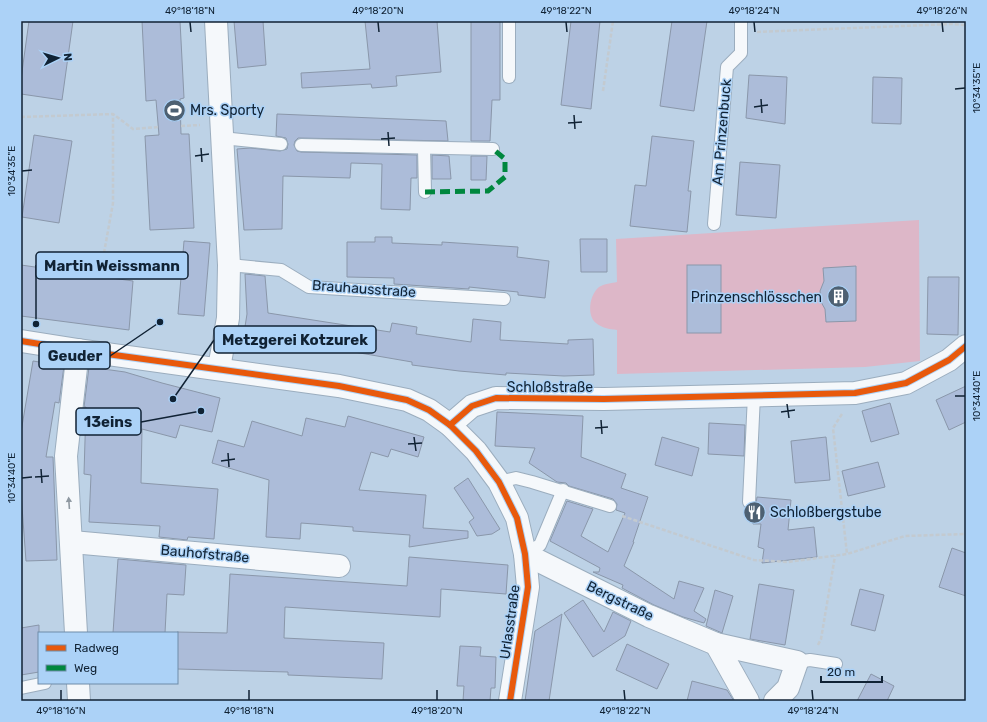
<svg xmlns="http://www.w3.org/2000/svg" width="987" height="722" font-family="Rubik,sans-serif">
<style>
.green{fill:#ddb7c8}
.building{fill:#acbcd9;stroke:#8a97aa}
.lines{fill:none;stroke-linecap:round;stroke-linejoin:round}
.lane-casing{stroke:#9badbe;stroke-width:14}
.street-casing{stroke:#9badbe;stroke-width:24}
.secondary-casing{stroke:#9badbe;stroke-width:24}
.path{stroke:#c3cad0;stroke-width:2.5;stroke-dasharray:4 2;stroke-linecap:butt}
.lane{stroke:#f5f8fb;stroke-width:12}
.street{stroke:#f5f8fb;stroke-width:22}
.secondary{stroke:#f5f8fb;stroke-width:22}
.quiet{stroke:#00873e;stroke-width:5;stroke-dasharray:10 5;stroke-linecap:butt}
.cycleway-casing{stroke:#acd2f7;stroke-width:8}
.cycleway{stroke:#e8590c;stroke-width:6}
.oneway{fill:#8e98a1}
.ticks{fill:none;stroke:#102234;stroke-width:1.5}
.labels{text-anchor:middle;dominant-baseline:central;stroke-width:3;stroke-linejoin:round;paint-order:stroke}
.poi-label{font-size:14px;fill:#102234;stroke:#acd2f7;text-anchor:start}
.street-label{font-size:14px;fill:#102234;stroke:#acd2f7}
.leader{fill:none;stroke:#102234;stroke-width:1.5}
.callout-dot{fill:#102234;stroke:#acd2f7;stroke-width:1.5}
.callout{fill:#acd2f7;stroke:#102234;stroke-width:1.5}
.callout-label{font-size:15px;text-anchor:middle;font-weight:bold;fill:#102234}
.neatline{fill:none;stroke:#102234;stroke-width:1.5}
.ticks-label{font-size:10px;text-anchor:middle;fill:#102234}
</style>
<rect width="100%" height="100%" fill="#bdd2e6"/>
<path class="green" d="M919,220L920,361L865,367L617,374V330C609,329 602,328 596,323C586,315 590,294 599,287C604,284 612,283 617,282L616,239Z"/>
<g class="building">
<polygon points="29,21 73,21 62,100 21,94 21,79"/>
<polygon points="142,21 180,21 184,98 180,99 181,134 189,134 194,228 150,230 145,136 159,135 156,100 146,101"/>
<polygon points="234,21 263,21 266,65 238,68"/>
<polygon points="365,21 437,21 441,72 396,76 397,86 372,88 371,84 302,88 301,73 370,69"/>
<polygon points="471,21 500,21 500,100 492,100 490,141 471,141"/>
<polygon points="571,21 600,21 591,109 561,105"/>
<polygon points="672,21 707,21 694,111 660,106"/>
<polygon points="749,75 787,77 785,124 746,118"/>
<polygon points="873,77 902,78 901,124 872,123"/>
<polygon points="277,114 446,121 448,141 298,138 295,141 294,145 297,151 301,152 417,155 417,178 411,178 410,210 381,209 382,164 351,163 350,178 283,176 282,229 244,230 237,149 250,148 280,151 287,149 288,144 286,138 276,136"/>
<polygon points="34,135 72,141 59,223 22,217"/>
<polygon points="652,136 694,141 688,191 691,191 687,232 630,226 635,185 646,186"/>
<polygon points="432,155 449,156 451,179 432,179"/>
<polygon points="471,156 487,156 486,180 471,180"/>
<polygon points="740,162 780,165 776,218 736,215"/>
<polygon points="375,237 392,237 392,243 442,245 442,242 518,247 517,257 549,261 545,298 518,295 518,292 469,287 469,289 394,284 394,278 347,277 347,242 375,242"/>
<polygon points="580,239 607,239 607,272 581,272"/>
<polygon points="184,241 210,243 204,316 178,314"/>
<polygon points="21,265 133,281 129,330 21,316"/>
<rect x="687" y="265" width="34" height="68"/>
<polygon points="856,266 856,321 826,322 825,309 821,302 820,291 824,281 823,268"/>
<polygon points="245,274 265,276 268,313 390,332 392,323 417,327 416,334 471,342 473,319 501,322 500,340 568,344 568,340 593,339 594,375 564,376 506,373 506,375 459,371 412,365 412,362 244,333 247,314"/>
<polygon points="928,277 959,277 958,335 927,334"/>
<polygon points="33,361 64,366 59,403 55,402 46,457 53,457 57,560 26,561 21,493 21,432"/>
<polygon points="89,367 125,372 162,383 220,398 212,432 180,425 176,438 142,429 141,483 218,489 214,539 188,537 187,540 159,537 160,526 89,522 91,475 84,474 86,407 84,407"/>
<polygon points="966,386 966,422 949,430 936,400"/>
<polygon points="890,403 899,434 871,442 862,411"/>
<polygon points="497,412 583,416 581,457 626,474 621,488 648,497 633,542 634,542 624,566 674,599 679,581 704,588 694,611 706,619 704,623 683,617 654,605 622,588 623,585 593,572 599,572 600,568 550,541 567,501 593,509 581,536 608,552 625,513 616,510 617,504 613,499 569,486 566,483 557,482 529,463 535,448 495,446"/>
<polygon points="348,416 424,437 418,457 391,449 388,457 371,452 359,490 426,495 423,528 468,531 468,538 409,547 410,535 353,531 353,527 301,523 300,539 266,537 269,480 212,463 218,440 244,447 252,421 302,436 306,418 345,427"/>
<polygon points="709,423 745,425 744,456 708,454"/>
<polygon points="662,437 699,448 692,476 655,465"/>
<polygon points="826,437 830,480 795,483 791,441"/>
<polygon points="878,462 885,487 848,496 842,471"/>
<polygon points="468,478 500,529 492,534 477,536 469,522 474,518 454,488"/>
<polygon points="757,497 791,500 788,530 814,527 817,557 762,563 764,549 758,547 761,524 753,524"/>
<polygon points="952,548 966,553 966,596 939,587"/>
<polygon points="409,557 508,565 506,594 441,589 440,617 285,607 284,638 384,643 382,679 288,675 288,672 177,669 177,632 227,633 230,574 407,586"/>
<polygon points="118,559 186,565 184,595 167,594 165,633 113,633"/>
<polygon points="759,584 794,590 785,645 750,639"/>
<polygon points="860,589 884,595 875,631 851,625"/>
<polygon points="715,590 733,596 722,633 706,626"/>
<polygon points="583,600 604,632 613,612 631,621 625,636 593,657 564,613"/>
<polygon points="562,614 549,701 525,701 535,631"/>
<polygon points="39,625 39,672 21,675 21,628"/>
<polygon points="627,644 669,664 657,689 616,670"/>
<polygon points="460,646 481,647 480,656 496,657 495,688 491,688 490,701 463,701 464,686 457,686"/>
<polygon points="871,674 894,686 887,701 857,701"/>
<polygon points="692,681 727,690 734,701 687,701"/>
</g>
<g class="lines">
<defs>
<g id="lane">
<polyline points="509,77 509,21"/>
<polyline points="222,138 281,144"/>
<polyline points="301,145 493,149"/>
<polyline points="424,148 425,192"/>
<polyline points="714,224 727,67 741,53 741,21"/>
<polyline points="229,265 281,270 309,287 504,299"/>
<polyline points="499,482 516,478 532,482 610,506"/>
<polyline points="749,502 754,395"/>
<polyline points="525,554 540,545 563,490"/>
<polyline points="797,662 810,660 836,664"/>
<polyline points="21,688 45,683"/>
</g>
<g id="street">
<polyline points="216,21 229,265 228,318 219,368"/>
<polyline points="450,425 472,406 496,398 604,399 855,393 906,383 949,360 966,346"/>
<polyline points="72,542 339,566"/>
<polyline points="525,554 649,616 716,644 797,662 788,688 775,701"/>
<polyline points="76,633 66,456 78,350"/>
<polyline points="716,644 748,701"/>
<polyline points="78,683 79,701"/>
</g>
<polyline id="secondary" points="21,341 78,350 339,386 407,400 429,410 450,425 476,451 499,482 517,518 525,554 528,587 510,701"/>
</defs>
<use href="#lane" class="lane-casing"/>
<use href="#street" class="street-casing"/>
<use href="#secondary" class="secondary-casing"/>
<g class="path">
<polyline points="757,32 951,24 966,25"/>
<polyline points="603,91 613,21"/>
<polyline points="21,117 113,114 133,129 159,127"/>
<polyline points="181,126 200,125"/>
<polyline points="104,253 113,203 113,115"/>
<polyline points="842,414 833,428 847,554"/>
<polyline points="622,516 754,560 788,562 847,554 905,536 966,534"/>
<polyline points="818,645 821,639 835,556"/>
</g>
<use href="#lane" class="lane"/>
<use href="#street" class="street"/>
<use href="#secondary" class="secondary"/>
<polyline class="quiet" points="425,192 488,191 505,177 505,159 493,149"/>
<defs>
<g id="cycleway">
<polyline points="21,341 78,350 339,386 407,400 429,410 450,425 476,451 499,482 517,518 525,554 528,587 510,701"/>
<polyline points="450,425 472,406 496,398 604,399 855,393 906,383 949,360 966,346"/>
</g>
</defs>
<use href="#cycleway" class="cycleway-casing"/>
<use href="#cycleway" class="cycleway"/>
</g>
<defs><path id="oneway-solid" d="M-6-.8H1V-3.2L6.5 0L1 3.2V.8H-6Z"/></defs>
<use class="oneway" href="#oneway-solid" transform="translate(69 503) rotate(-94)"/>
<path class="ticks" d="M190,22L191,32M378,22L379,32M566,22L567,32M754,22L755,32M942,22L943,32M955,89L965,88M761,99L762,113M754,107L768,105M574,115L575,129M568,123L582,122M388,132L389,146M381,139L395,138M201,148L202,162M195,156L209,154M22,171L32,170M955,396H965M787,404L789,418M781,412L795,410M601,420L602,434M595,428L608,427M414,437L416,451M408,444L422,443M228,453L229,467M221,461L235,459M41,469L42,483M35,477L49,476M22,478L32,477M61,690V700M249,690V700M437,690V700M624,690L625,700M812,690L813,700"/>
<defs>
<symbol id="stadium-disc" viewBox="-11 -11 22 22"><circle r="9.5" fill="#4d6072" stroke="#acd2f7"/><path d="M0-5a6.5 5 0 1 0 0 10a6.5 5 0 1 0 0-10ZM-3.5-1.8h7v3.6h-7Z" fill="#fff"/></symbol>
<symbol id="building-disc" viewBox="-11 -11 22 22"><circle r="9.5" fill="#4d6072" stroke="#acd2f7"/><path d="M-4-6H4V6H1V3H-1V6H-4ZM-2.5-4.3h1.7v1.8h-1.7ZM.8-4.3h1.7v1.8H.8ZM-2.5-1h1.7V.8h-1.7ZM.8-1h1.7V.8H.8Z" fill="#fff"/></symbol>
<symbol id="restaurant-disc" viewBox="-11 -11 22 22"><circle r="9.5" fill="#4d6072" stroke="#acd2f7"/><path d="M-5-6h1v4h1v-4h1v4h1v-4h1v5L-1.5 .5V6h-2V.5L-5-1ZM5-6V6H3V1.5H1.5Q1.5-4 5-6Z" fill="#fff"/></symbol>
</defs>
<g fill-rule="evenodd">
<use href="#stadium-disc" x="162" y="98" width="25" height="25"/>
<use href="#building-disc" x="826" y="284" width="25" height="25"/>
<use href="#restaurant-disc" x="742" y="500" width="25" height="25"/>
</g>
<g class="labels">
<g class="poi-label">
<text x="190" y="110">Mrs. Sporty</text>
<text x="822" y="297" text-anchor="end">Prinzenschlösschen</text>
<text x="770" y="512">Schloßbergstube</text>
</g>
<g class="street-label">
<text transform="translate(722 132) rotate(-85)">Am Prinzenbuck</text>
<text transform="translate(364 289) rotate(4)">Brauhausstraße</text>
<text x="550" y="387">Schloßstraße</text>
<text transform="translate(205 554) rotate(5)">Bauhofstraße</text>
<text transform="translate(620 601) rotate(26)">Bergstraße</text>
<text transform="translate(510 622) rotate(-82)">Urlasstraße</text>
</g>
</g>
<path class="leader" d="M36 324L36 265M173 399L214 340M160 322L110 356M201 411L141 422"/>
<g class="callout-dot">
<circle cx="36" cy="324" r="4"/>
<circle cx="173" cy="399" r="4"/>
<circle cx="160" cy="322" r="4"/>
<circle cx="201" cy="411" r="4"/>
</g>
<g class="callout">
<rect x="36" y="252" width="152" height="27" rx="4"/>
<rect x="214" y="326" width="162" height="27" rx="4"/>
<rect x="39" y="342" width="71" height="27" rx="4"/>
<rect x="76" y="408" width="65" height="27" rx="4"/>
</g>
<g class="callout-label">
<text x="112" y="271">Martin Weissmann</text>
<text x="295" y="345">Metzgerei Kotzurek</text>
<text x="75" y="361">Geuder</text>
<text x="108" y="427">13eins</text>
</g>
<rect width="987" height="722" fill="none" stroke="#acd2f7" stroke-width="44"/>
<rect x="38" y="632" width="140" height="52" fill="#acd2f7" stroke="#6e8ca9"/>
<rect x="46" y="645" width="20" height="6" fill="#e8590c" stroke="#6e8ca9"/>
<text x="74" y="652" font-size="12" fill="#102234">Radweg</text>
<rect x="46" y="665" width="20" height="6" fill="#00873e" stroke="#6e8ca9"/>
<text x="74" y="672" font-size="12" fill="#102234">Weg</text>
<g transform="translate(58 58) rotate(85)" stroke="#acd2f7" stroke-width="3" paint-order="stroke">
<path d="M0-3L7 15L0 10L-7 15Z" fill="#102234"/>
<text y="-6" font-size="11" font-weight="bold" text-anchor="middle" fill="#102234">N</text>
</g>
<path d="M821 676v6h61v-6" fill="none" stroke="#102234" stroke-width="2"/>
<text x="827" y="676" font-size="12" fill="#102234" stroke="#acd2f7" stroke-width="3" paint-order="stroke">20 m</text>
<rect x="22" y="22" width="943" height="678" class="neatline"/>
<g class="ticks-label">
<text x="190" y="14">49°18'18"N</text>
<text x="378" y="14">49°18'20"N</text>
<text x="566" y="14">49°18'22"N</text>
<text x="754" y="14">49°18'24"N</text>
<text x="942" y="14">49°18'26"N</text>
<text transform="translate(976 88) rotate(-90)" y="4">10°34'35"E</text>
<text transform="translate(11 171) rotate(-90)" y="4">10°34'35"E</text>
<text transform="translate(976 396) rotate(-90)" y="4">10°34'40"E</text>
<text transform="translate(11 478) rotate(-90)" y="4">10°34'40"E</text>
<text x="61" y="714">49°18'16"N</text>
<text x="249" y="714">49°18'18"N</text>
<text x="437" y="714">49°18'20"N</text>
<text x="625" y="714">49°18'22"N</text>
<text x="813" y="714">49°18'24"N</text>
</g>
</svg>
